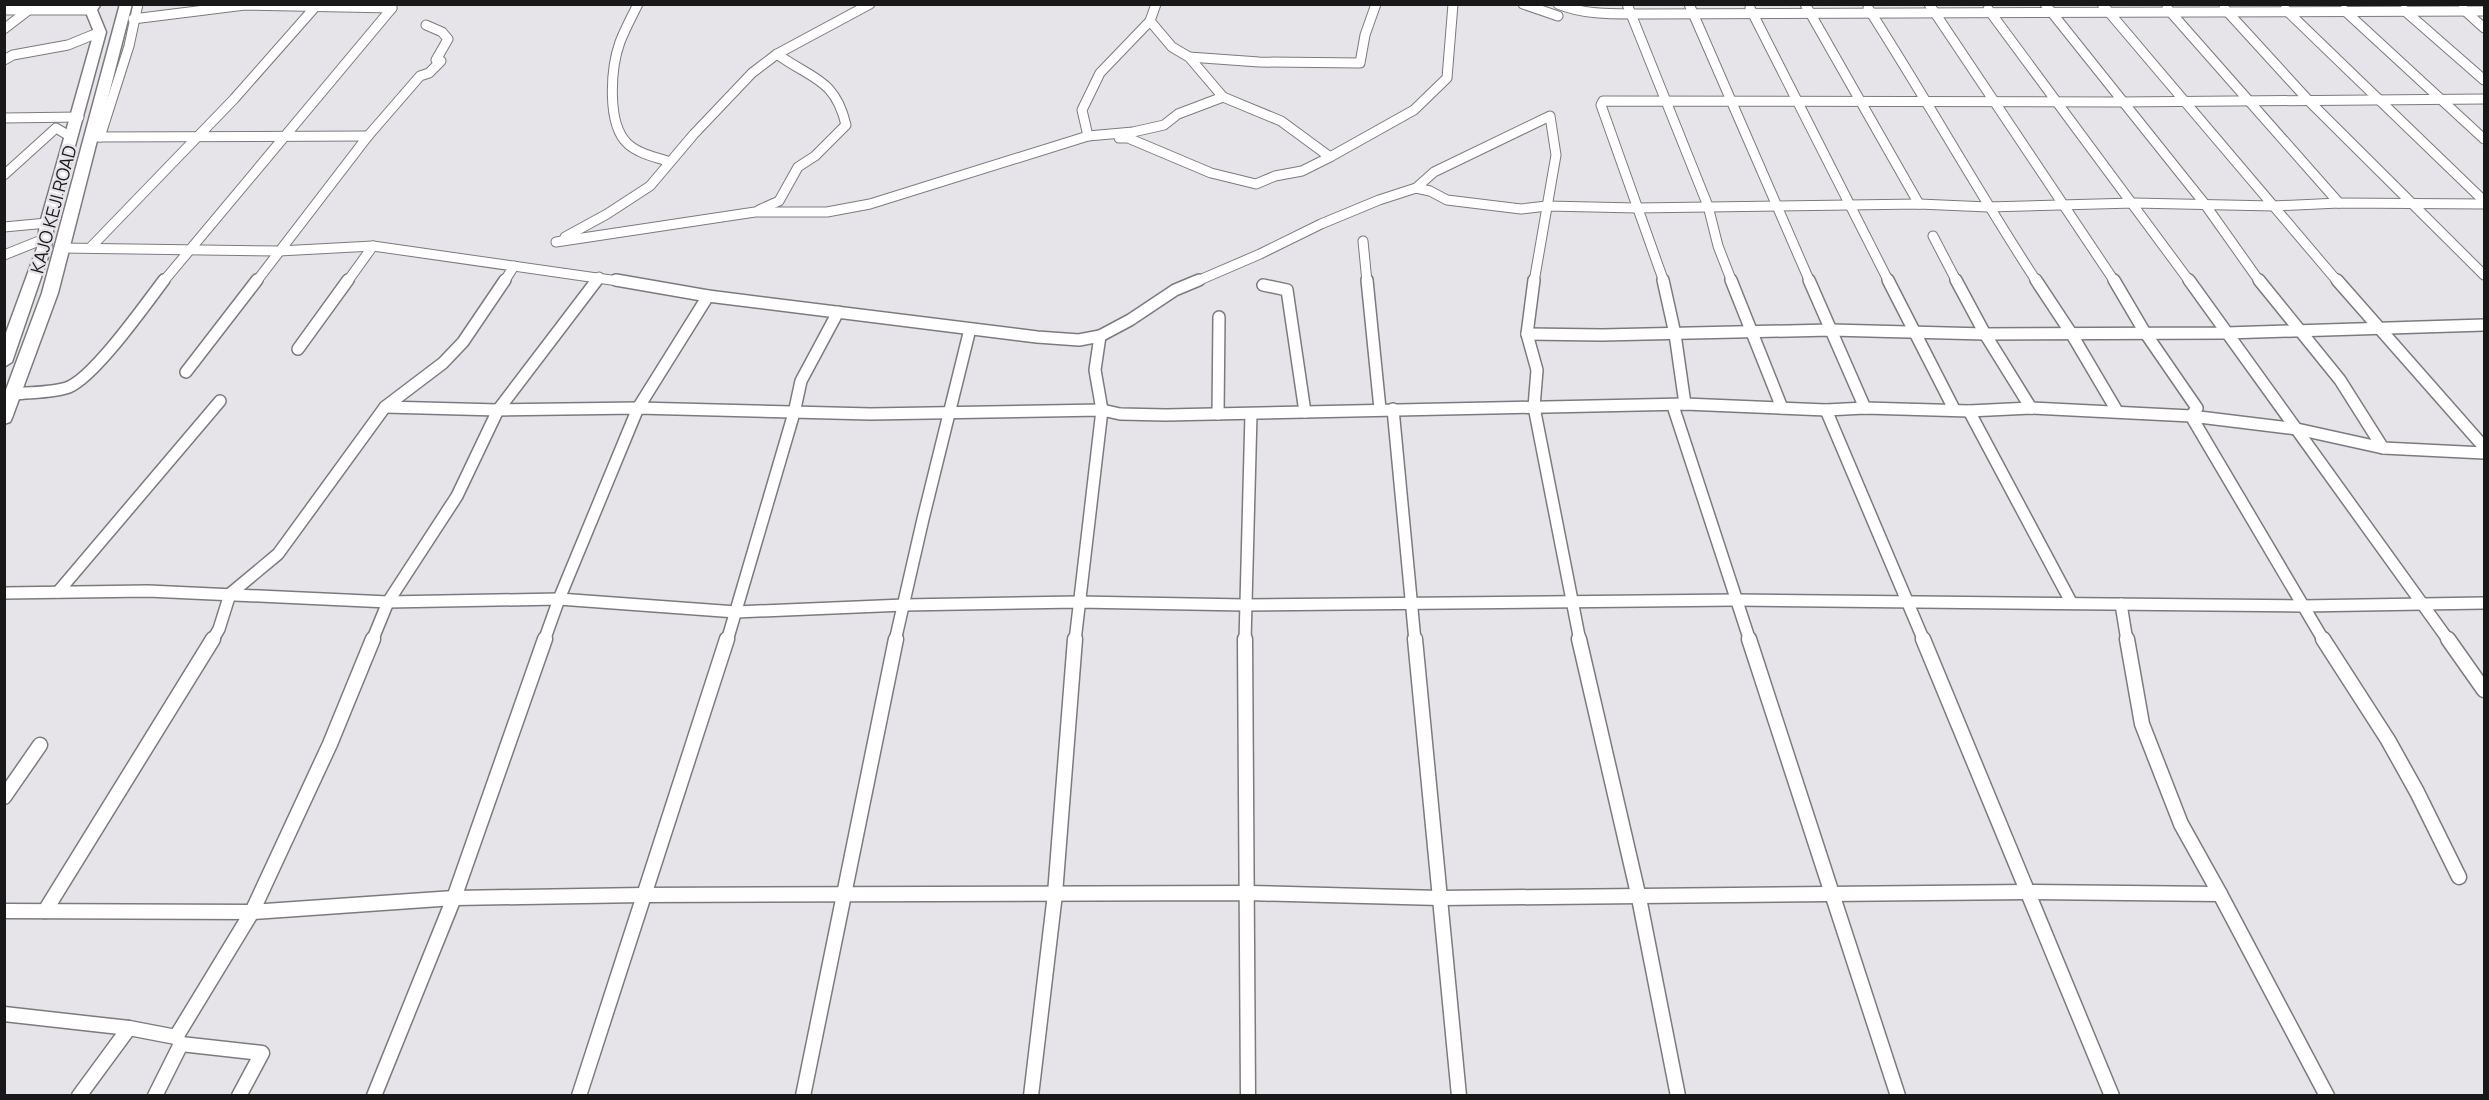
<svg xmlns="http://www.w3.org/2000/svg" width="2489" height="1100" font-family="Manrope,sans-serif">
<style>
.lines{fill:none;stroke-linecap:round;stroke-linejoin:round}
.street-far2-casing{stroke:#7d7a7f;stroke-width:11}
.street-far1-casing{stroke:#7d7a7f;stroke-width:14}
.street-casing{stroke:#7d7a7f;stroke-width:17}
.secondary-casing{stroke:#7d7a7f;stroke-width:3}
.street-far2{stroke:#fff;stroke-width:9}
.street-far1{stroke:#fff;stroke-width:11}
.street{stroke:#fff;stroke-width:14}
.secondary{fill:#fff;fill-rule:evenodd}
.labels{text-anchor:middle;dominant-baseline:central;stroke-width:5;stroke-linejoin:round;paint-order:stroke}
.far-street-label{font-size:18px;fill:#191819;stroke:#e7e4e9}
</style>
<rect width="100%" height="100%" fill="#e7e4e9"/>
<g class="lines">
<defs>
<g id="street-far2">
<path d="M638,4C632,16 625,29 620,42C611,67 606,124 628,144C639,154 656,157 670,162"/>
<polyline points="1523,4 1558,16"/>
<path d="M1558,4C1584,15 1613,14 1641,14L2484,11"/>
<polyline points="1627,4 1708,206 1718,246 1732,282"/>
<polyline points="1689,4 1810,282"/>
<polyline points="1805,4 1919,204"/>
<polyline points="1929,4 2115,282"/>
<polyline points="2045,4 2204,203 2260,282"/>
<polyline points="2102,4 2338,282"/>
<polyline points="1750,8 1889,282"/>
<path d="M1868,8C1926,98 1978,192 2037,282"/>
<polyline points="2167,8 2339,203"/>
<polyline points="2224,8 2309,101 2484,275"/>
<polyline points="1988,9 2190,282"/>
<polyline points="2285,9 2484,201"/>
<polyline points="2463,9 2484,28"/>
<polyline points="4,10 91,10"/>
<polyline points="2344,10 2484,139"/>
<polyline points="2404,10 2484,80"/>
<polyline points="133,19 245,5 392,8"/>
<polyline points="1150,21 1172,47 1189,57 1223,97"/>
<polyline points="4,29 30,9"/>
<polyline points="1189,57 1259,62 1360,63 1365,35 1376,4"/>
<polyline points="4,60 13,55 68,45 100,32"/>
<polyline points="4,118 79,117"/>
<polyline points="1088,136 1133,132 1164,125 1178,114 1223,97 1281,121 1330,157 1414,110 1447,78 1453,4"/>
<polyline points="90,137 368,136"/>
<polyline points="100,137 129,46 138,4"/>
<polyline points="1119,138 1128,138 1211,173 1256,184 1275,176 1302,171 1330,157"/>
<polyline points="4,175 56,128 71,137"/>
<polyline points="1416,188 1430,191 1447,200 1521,209 1547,206 1637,208 1919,204 1988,207 2134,203 2273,206 2339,203 2484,204"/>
<path d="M759,210L779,201L798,167L815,156L846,125C835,78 811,79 777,54"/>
<polyline points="4,227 47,223"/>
<polyline points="1933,236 1957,282"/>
<polyline points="565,237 607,214 650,186 694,134 752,73 777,54 870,4"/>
<polyline points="1363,241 1367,282"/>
<polyline points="556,242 755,212 827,212 870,204 1088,136 1082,110 1100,73 1150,21 1156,4"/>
<polyline points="91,247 234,99 316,6"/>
<polyline points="61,248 279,251 373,246 625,282"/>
<polyline points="4,255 44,239"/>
<polyline points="163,282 392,8"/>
<polyline points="256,282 368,136 420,76 429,73 441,61 436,60 448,39 442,32 426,25"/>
<polyline points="347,282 373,246"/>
<polyline points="504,282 514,266"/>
<polyline points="596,282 599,277"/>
<polyline points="1195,282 1260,254 1321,224 1379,200 1416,188 1434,172 1550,116 1556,155 1534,282"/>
<polyline points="1664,282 1601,105 1603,101 2121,102 2484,99"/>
</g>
<g id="street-far1">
<polyline points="616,280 708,296 1037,337 1079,340 1100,336 1130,320 1175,290 1199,280"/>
<polyline points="1367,280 1380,409"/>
<polyline points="1534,280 1527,334 1537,370 1534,407 1580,641"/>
<polyline points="1663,280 1675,334 1685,404"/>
<polyline points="1731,280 1782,408"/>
<polyline points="1809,280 1865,408"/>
<polyline points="1888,280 1954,409"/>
<polyline points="1956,280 1985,334 2031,408"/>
<polyline points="2036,280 2071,333 2117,411"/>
<polyline points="2114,280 2144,331 2197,408 2191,416 2324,641"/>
<polyline points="2189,280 2449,641"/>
<polyline points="2259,280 2340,380 2383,448"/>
<polyline points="2337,280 2484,447"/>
<polyline points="1263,285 1287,290 1305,412"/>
<polyline points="1527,334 1602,335 1831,330 1985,334 2226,333 2484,325"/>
<polyline points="298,349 348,280"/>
<polyline points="186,372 257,280"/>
<path d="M14,394C31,392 54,393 69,387C95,376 145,305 164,280"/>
<polyline points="1673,406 1750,641"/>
<polyline points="385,407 498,410 638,408 871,414 1102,410 1120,414 1166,415 1685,404 1826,410 1865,408 1969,411 2031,408 2191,416 2297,429 2383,448 2484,453"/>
<polyline points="1393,409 1415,641"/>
<polyline points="1826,410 1924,641"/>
<polyline points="1969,411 2071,602"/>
<polyline points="1218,414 1219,317"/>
<polyline points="58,592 220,401"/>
<polyline points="4,593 148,591 388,602 559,599 736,612 904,605 1078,602 1245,605 1736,600 2302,606 2484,603"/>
<polyline points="2121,604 2127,641"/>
<polyline points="212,641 219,629 230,594 278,554 385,407 443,363 463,342 505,280"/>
<polyline points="372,641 388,602 457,496 498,410 597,280"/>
<polyline points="544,641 559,599 638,408 708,296"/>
<polyline points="727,641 794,413 801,381 838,312"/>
<polyline points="895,641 923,519 970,329"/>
<polyline points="1075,641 1102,410 1095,370 1100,336"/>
<polyline points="1245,641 1251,414"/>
</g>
<g id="street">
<polyline points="1245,639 1248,1096"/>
<polyline points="1415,639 1459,1096"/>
<polyline points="1579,639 1639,898 1678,1096"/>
<polyline points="1749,639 1898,1096"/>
<polyline points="1923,639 2112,1096"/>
<polyline points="2127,639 2142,724 2181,824 2220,894"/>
<polyline points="2323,639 2388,740 2417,792 2459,877"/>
<polyline points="2448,639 2484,690"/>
<polyline points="4,797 40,745"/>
<polyline points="4,911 252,912 454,898 643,895 1248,893 1440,898 2028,892 2220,894 2327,1096"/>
<polyline points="45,911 213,639"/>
<polyline points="4,1014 129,1028 176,1037 181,1044 262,1053 239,1096"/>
<polyline points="176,1037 252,912 330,744 373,639"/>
<polyline points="79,1096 129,1028"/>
<polyline points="155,1096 181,1044"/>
<polyline points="374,1096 454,898 545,639"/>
<polyline points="579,1096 727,639"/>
<polyline points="803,1096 896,639"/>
<polyline points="1031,1096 1055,894 1075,639"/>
</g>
<g id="secondary">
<polygon points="89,4 101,4 97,10 106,32 54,223 51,248 12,362 4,367 4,338 37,248 40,223 94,32 85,10"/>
<polygon points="120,4 132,4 58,293 12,418 10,422 4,424 4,395 42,293"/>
</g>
</defs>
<use href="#street-far2" class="street-far2-casing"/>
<use href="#street-far1" class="street-far1-casing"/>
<use href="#street" class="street-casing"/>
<use href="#secondary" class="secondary-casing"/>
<use href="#street-far2" class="street-far2"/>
<use href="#street-far1" class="street-far1"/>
<use href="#street" class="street"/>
<use href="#secondary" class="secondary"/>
</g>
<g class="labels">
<g class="far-street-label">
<text transform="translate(53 209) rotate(-75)">KAJO KEJI ROAD</text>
</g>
</g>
<rect width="2489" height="1100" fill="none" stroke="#191819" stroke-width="12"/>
</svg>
